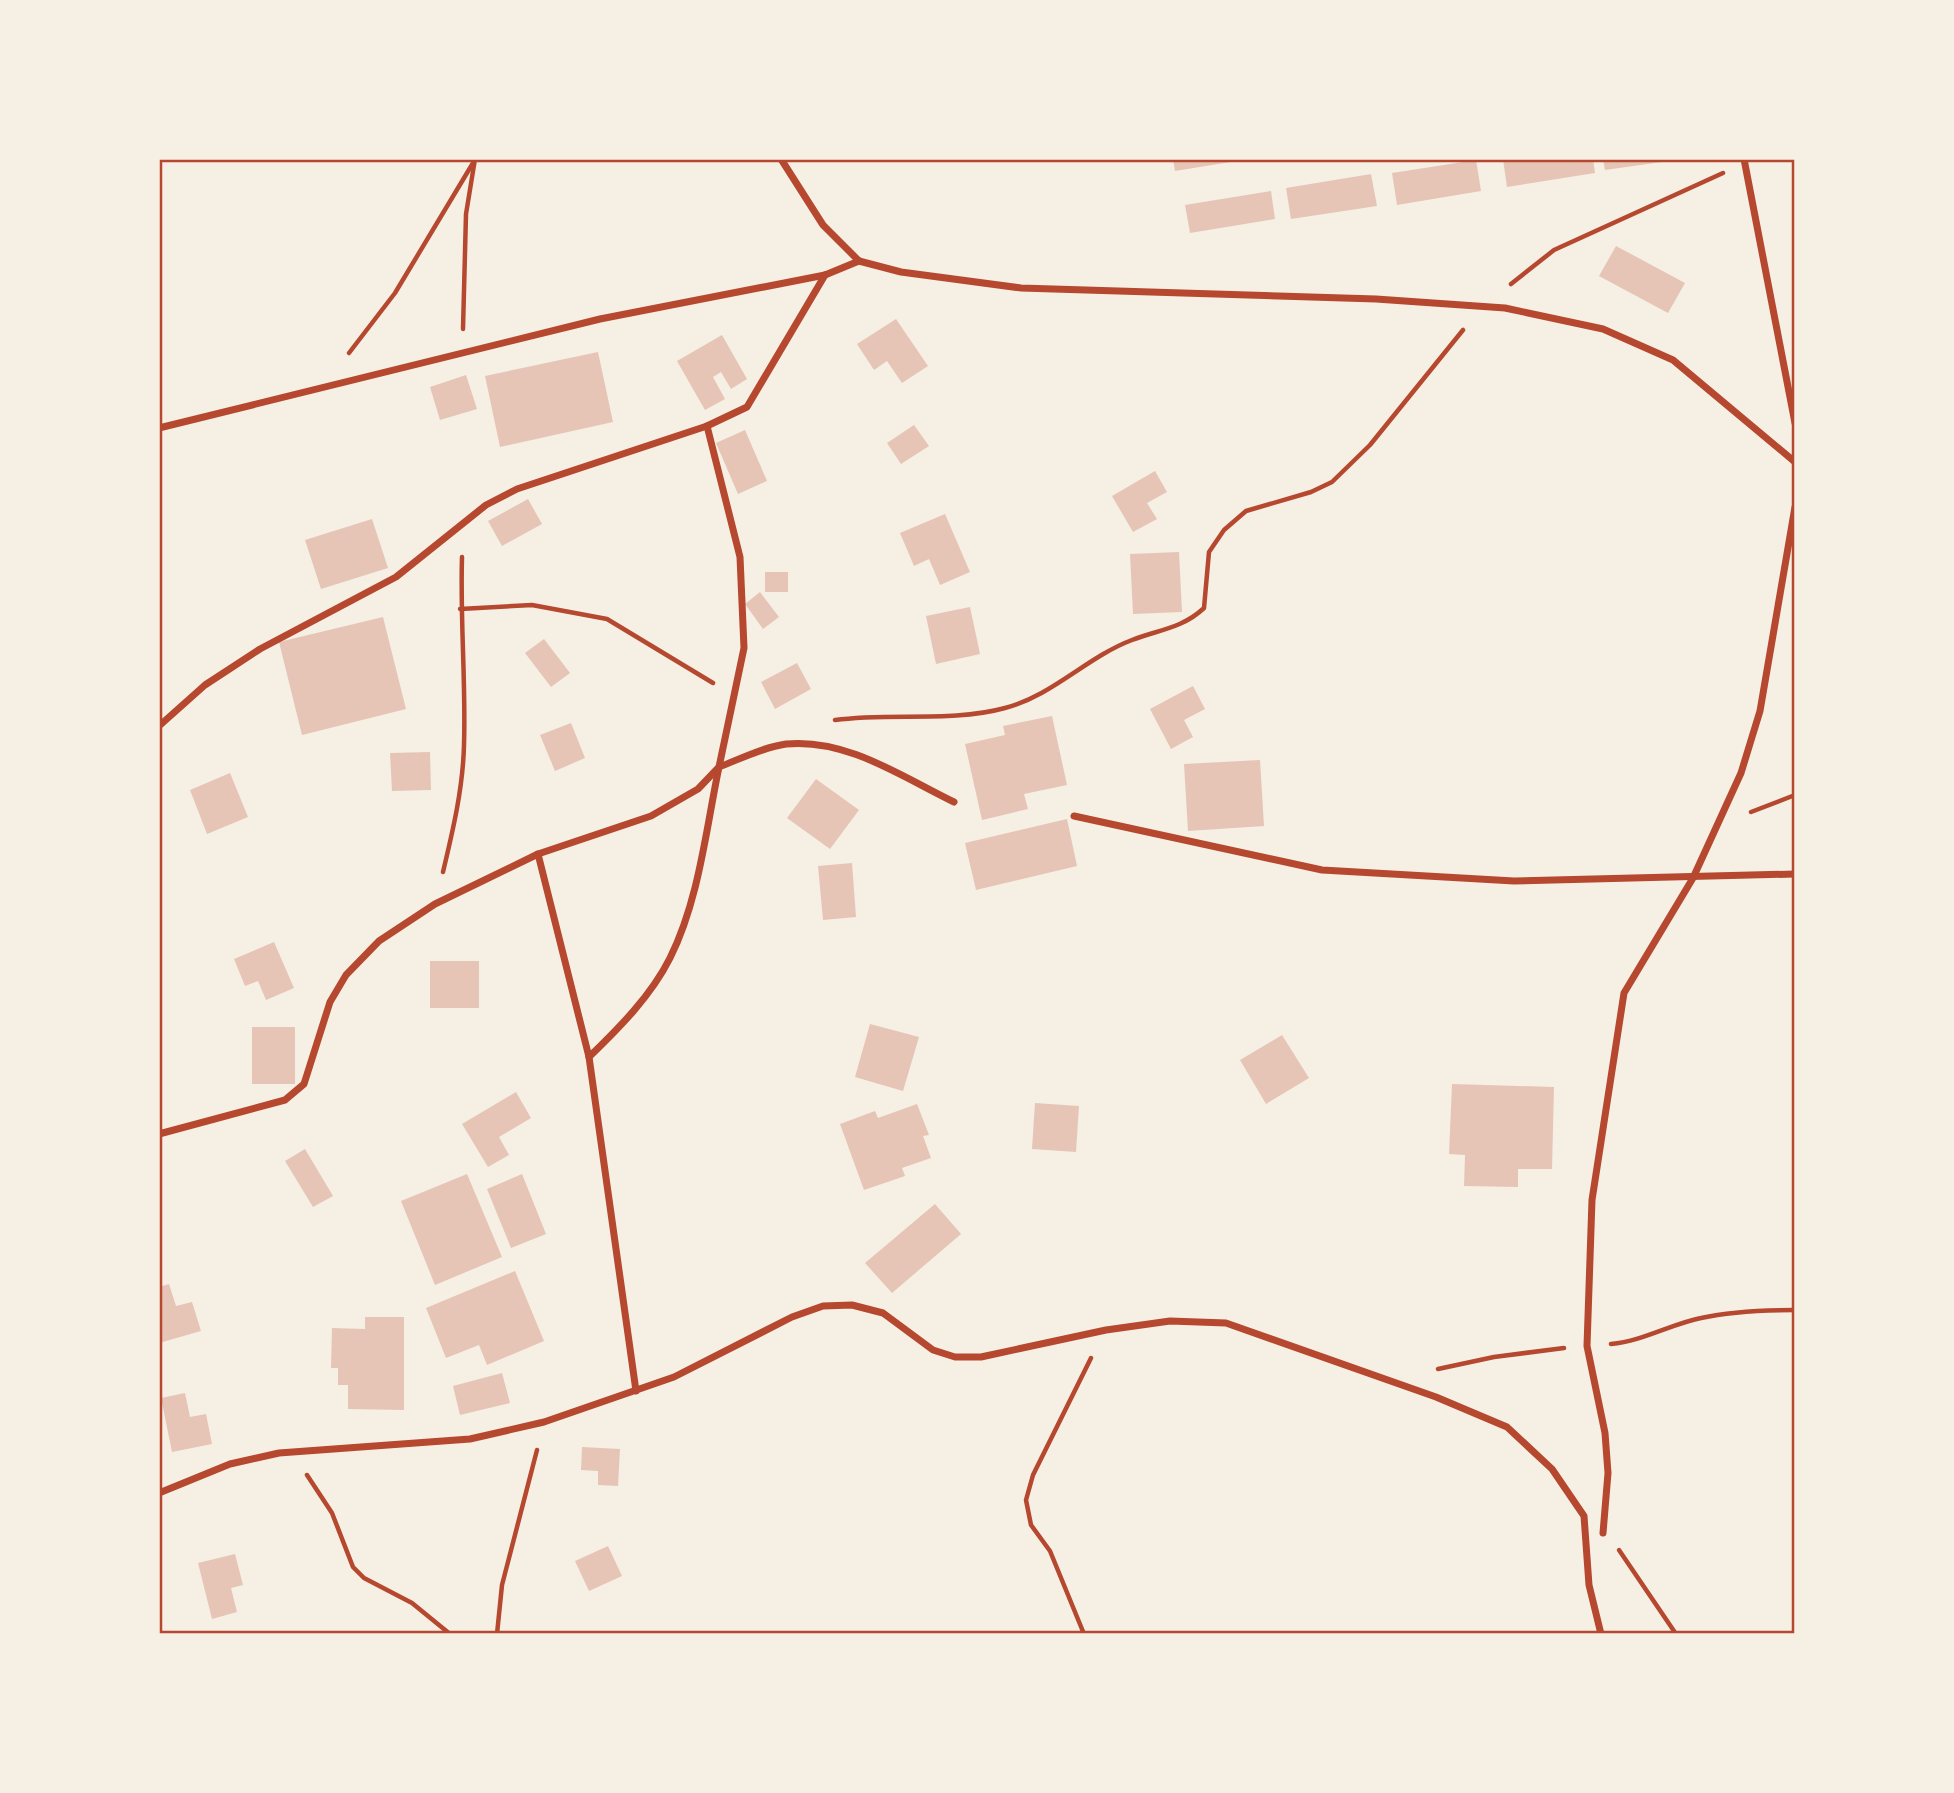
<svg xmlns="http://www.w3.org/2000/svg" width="1954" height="1793" font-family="Poppins,sans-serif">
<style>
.building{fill:#e6c5b7}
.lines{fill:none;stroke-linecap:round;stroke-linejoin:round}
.path{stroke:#b5482f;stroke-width:4.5}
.minor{stroke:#b5482f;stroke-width:7}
.neatline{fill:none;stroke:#b5482f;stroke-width:2.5}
</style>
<rect width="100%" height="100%" fill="#f6efe4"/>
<g class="building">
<polygon points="1173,159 1237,159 1237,161 1175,171"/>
<polygon points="1503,159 1593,159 1595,173 1507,187"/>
<polygon points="1603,159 1669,159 1669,161 1605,170"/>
<polygon points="1476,160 1481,191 1397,205 1392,173"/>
<polygon points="1371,174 1377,206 1291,219 1286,188"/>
<polygon points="1271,191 1275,219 1190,233 1185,205"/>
<polygon points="1616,246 1685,283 1668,313 1599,276"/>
<polygon points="896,319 928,366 902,383 887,361 874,370 857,344"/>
<polygon points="722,335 747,379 731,389 721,372 713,377 725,399 705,410 677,361"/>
<polygon points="598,352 613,422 500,447 485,376"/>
<polygon points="466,375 477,409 440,420 430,387"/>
<polygon points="914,425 929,446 901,464 887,443"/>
<polygon points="745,430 767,481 738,494 716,443"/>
<polygon points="1155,471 1167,492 1147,503 1157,519 1133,532 1112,496"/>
<polygon points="528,499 542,524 502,546 488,521"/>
<polygon points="945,514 970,572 940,585 929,559 914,566 900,533"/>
<polygon points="372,519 388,568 321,589 305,540"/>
<polygon points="1179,552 1182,612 1133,614 1130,554"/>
<rect x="765" y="572" width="23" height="20"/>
<polygon points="760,592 779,617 763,629 745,604"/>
<polygon points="970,607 980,654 936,664 926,616"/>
<polygon points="383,617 406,709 302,735 279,642"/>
<polygon points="544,639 570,673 551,687 525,653"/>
<polygon points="797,663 811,689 775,709 761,682"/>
<polygon points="1193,686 1205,709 1184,720 1193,737 1171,749 1150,709"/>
<polygon points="1052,716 1067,785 1024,794 1028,809 982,820 965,744 1005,735 1003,726"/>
<polygon points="571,723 585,758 555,771 540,735"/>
<polygon points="430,752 431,790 392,791 390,753"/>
<polygon points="1260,760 1264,826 1188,831 1184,764"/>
<polygon points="230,773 248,817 207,834 190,790"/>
<polygon points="816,779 859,810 830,849 787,818"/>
<polygon points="1067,819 1077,866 976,890 965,843"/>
<polygon points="852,863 856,917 823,920 818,866"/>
<polygon points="274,942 294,988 266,1000 258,981 245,986 234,959"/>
<rect x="430" y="961" width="49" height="47"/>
<polygon points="870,1024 919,1037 903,1091 855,1077"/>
<rect x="252" y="1027" width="43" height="57"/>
<polygon points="1282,1035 1309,1078 1266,1104 1240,1060"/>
<polygon points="1452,1084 1554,1087 1552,1169 1518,1169 1518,1187 1464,1186 1465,1155 1449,1154"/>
<polygon points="516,1092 531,1118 499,1137 509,1155 488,1167 462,1124"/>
<polygon points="1035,1103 1079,1106 1076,1152 1032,1149"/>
<polygon points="917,1104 929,1135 923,1136 931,1158 902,1168 905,1176 864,1190 840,1124 875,1111 878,1118"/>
<polygon points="305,1149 333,1196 313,1207 285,1161"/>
<polygon points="467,1174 502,1257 435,1285 401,1201"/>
<polygon points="522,1174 546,1234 511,1248 487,1189"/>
<polygon points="935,1204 961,1234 892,1293 865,1263"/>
<polygon points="515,1271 544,1341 487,1365 479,1345 446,1358 426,1308"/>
<polygon points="169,1284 176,1306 192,1302 201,1331 159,1343 159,1287"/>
<polygon points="365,1317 404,1317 404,1410 348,1409 348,1385 338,1385 338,1368 331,1368 332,1328 365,1329"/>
<polygon points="502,1373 510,1403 460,1415 453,1386"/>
<polygon points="185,1393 190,1417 206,1414 212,1444 172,1452 161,1398"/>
<polygon points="582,1447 620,1449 618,1486 598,1485 598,1471 581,1470"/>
<polygon points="608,1546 622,1576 589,1591 575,1561"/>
<polygon points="235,1554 243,1585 231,1588 237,1612 212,1619 198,1563"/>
</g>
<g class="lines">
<g class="path">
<polyline points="1511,284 1554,250 1723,173"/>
<polyline points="463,329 466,214 475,159"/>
<polyline points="349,353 395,293 473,163"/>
<polyline points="460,609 532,605 607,619 713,683"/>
<path d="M835,720C891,712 950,723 1005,708C1052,696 1087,657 1132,640C1158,630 1183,628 1204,608L1209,552L1224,530L1246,511L1311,492L1332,482L1370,445L1463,330"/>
<polyline points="1751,812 1795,795"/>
<path d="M443,872C453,830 463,788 464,745C466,682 460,620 462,557"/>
<path d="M1611,1344C1643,1341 1671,1324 1701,1318C1732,1311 1763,1310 1795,1310"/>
<polyline points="1438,1369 1494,1357 1564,1348"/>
<polyline points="307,1475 332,1513 353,1567 364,1578 412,1603 450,1634"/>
<polyline points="1619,1550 1676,1634"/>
<polyline points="497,1634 502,1585 537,1450"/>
<polyline points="1084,1634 1050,1551 1031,1525 1026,1500 1033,1475 1091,1358"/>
</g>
<g class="minor">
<polyline points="781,159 823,225 859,261 901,272 1021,288 1376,299 1505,308 1603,329 1673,360 1795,462"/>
<polyline points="1744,159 1795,423"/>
<polyline points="159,428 600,319 825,275 859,261"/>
<polyline points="159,726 205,685 260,649 396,577 486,505 517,489 707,426 747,407 825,275"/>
<polyline points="1074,816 1322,870 1514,881 1795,874"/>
<polyline points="538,854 589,1057 636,1391"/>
<path d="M589,1057C619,1028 651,996 670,958C699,900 706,829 719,767C740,759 764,747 786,744C847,738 902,777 954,802"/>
<polyline points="159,1134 285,1100 304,1084 330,1002 346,975 379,941 435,904 538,854 651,816 698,789 719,767 744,648 740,557 707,426"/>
<polyline points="159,1493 230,1464 279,1453 470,1439 544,1422 674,1377 792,1317 823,1306 852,1305 883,1313 933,1350 955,1357 981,1357 1106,1330 1170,1321 1226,1323 1436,1397 1507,1427 1552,1469 1584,1516 1589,1585 1601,1634"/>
<polyline points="1603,1533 1608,1473 1605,1433 1587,1346 1592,1200 1624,993 1693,878 1741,773 1760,711 1795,507"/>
</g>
</g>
<rect width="1954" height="1793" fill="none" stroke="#f6efe4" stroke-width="322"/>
<rect x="161" y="161" width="1632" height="1471" class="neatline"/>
</svg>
